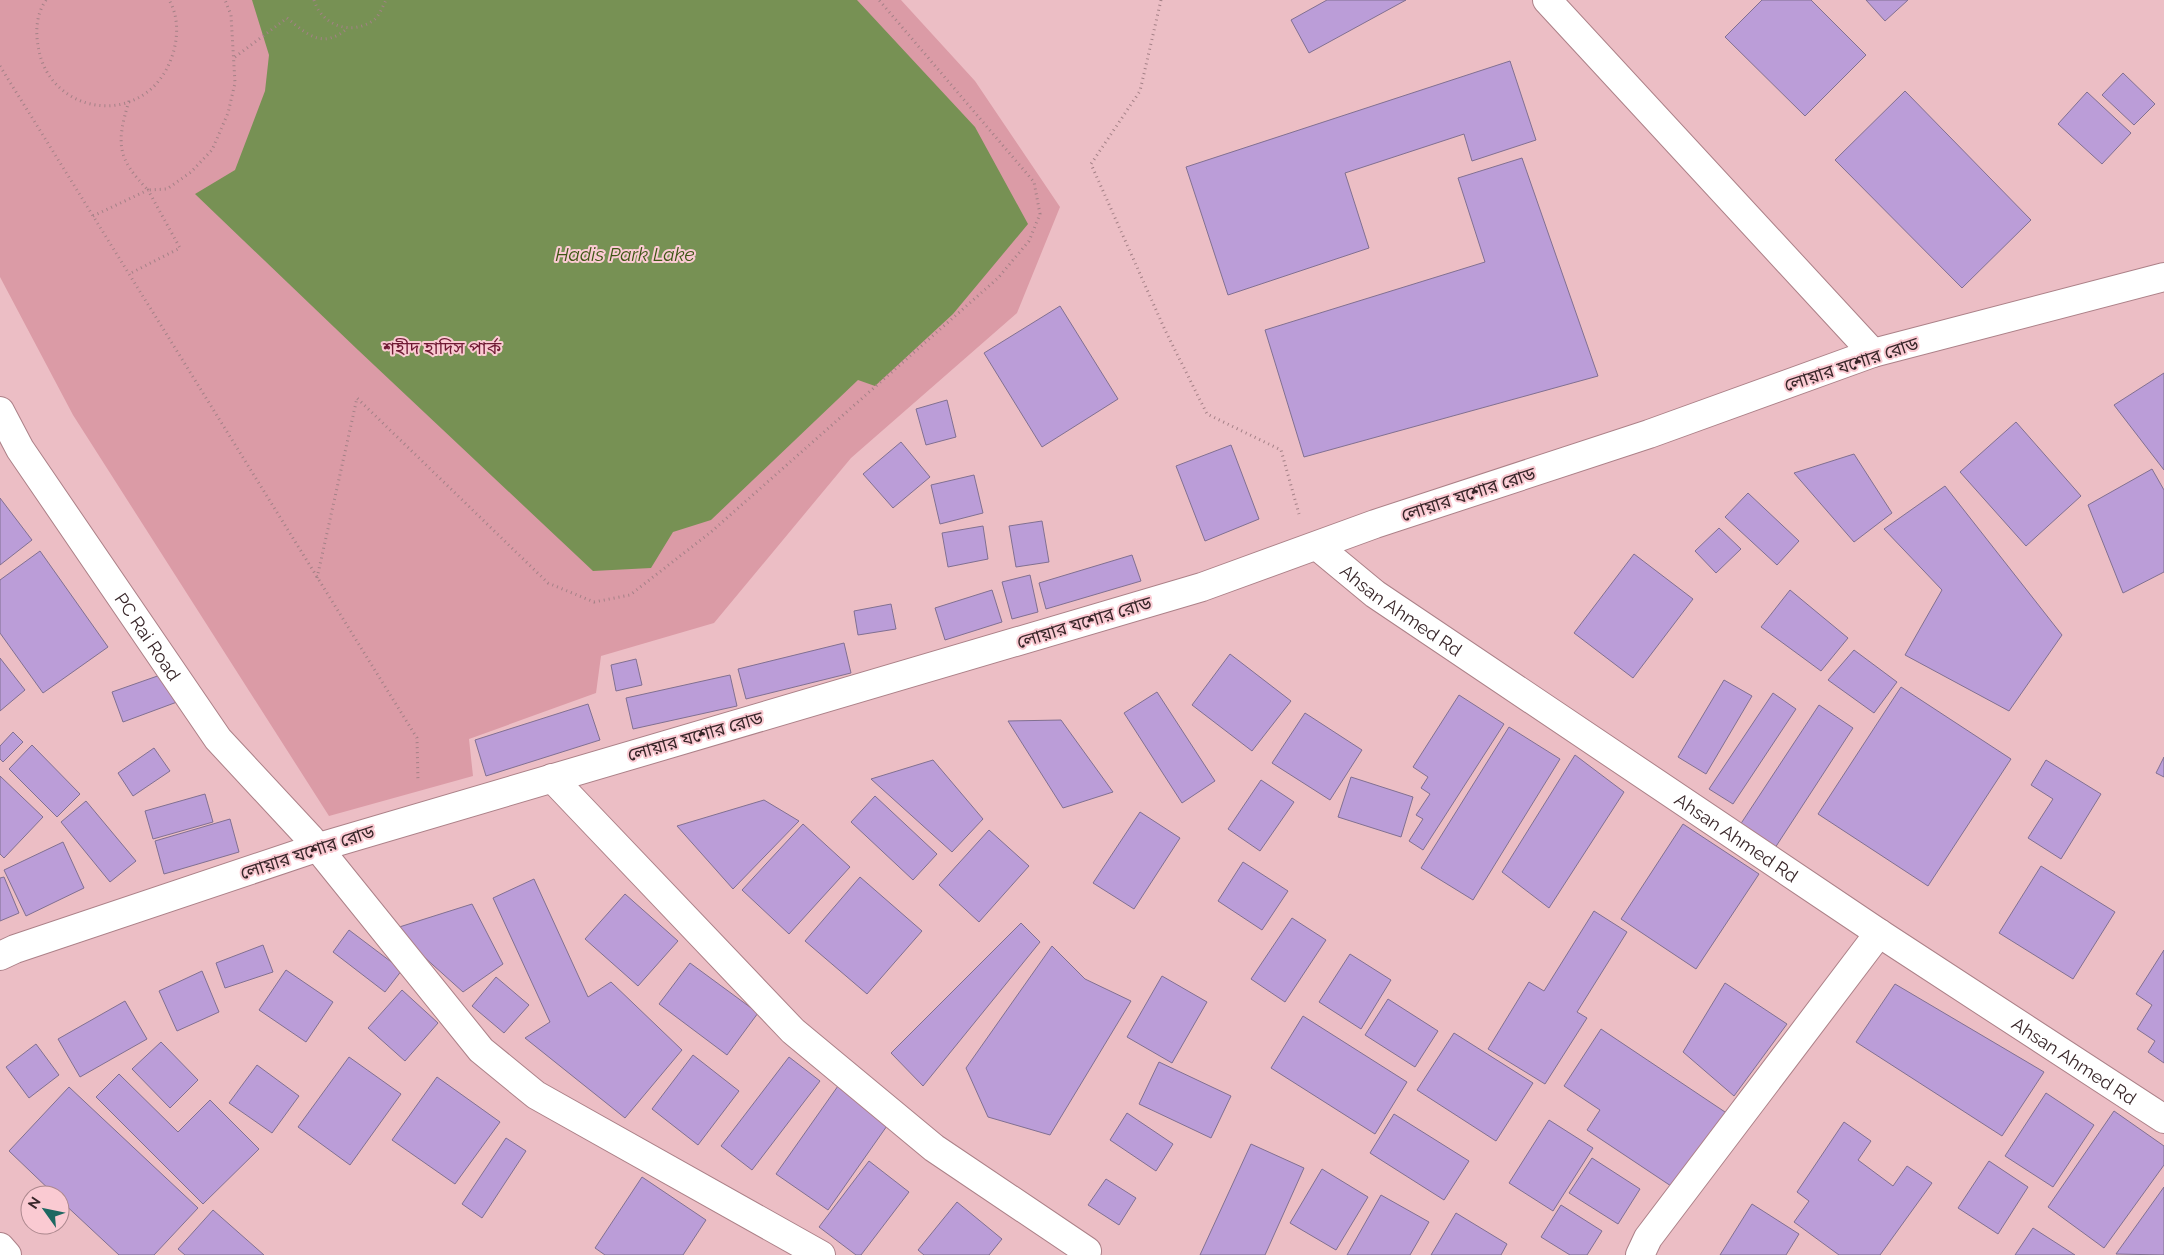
<svg xmlns="http://www.w3.org/2000/svg" width="2164" height="1255" font-family="Raleway,'Noto Sans Bengali',sans-serif">
<style>
.green{fill:#db9ba6}
.water{fill:#779154}
.building{fill:#bb9dd8;stroke:#817091}
.lines{fill:none;stroke-linecap:round;stroke-linejoin:round}
.minor-casing{stroke:#ac8188;stroke-width:30}
.major-casing{stroke:#ac8188;stroke-width:30}
.path{stroke:#a48187;stroke-width:3;stroke-dasharray:1 4;stroke-linecap:butt}
.minor{stroke:#fff;stroke-width:28}
.major{stroke:#fff;stroke-width:28}
.labels{text-anchor:middle;dominant-baseline:central;stroke-width:4;stroke-linejoin:round;paint-order:stroke}
.park-label{font-size:18px;fill:#701a34;stroke:#facad2}
.street-label{font-size:18px;fill:#382629;stroke:#facad2}
.water-label{font-size:19px;font-style:italic;fill:#3e5614;stroke:#facad2}
</style>
<rect width="100%" height="100%" fill="#ecbec5"/>
<polygon class="green" points="0,0 901,0 975,81 1060,207 1017,313 851,458 714,623 601,656 596,693 469,739 473,776 329,816 73,415 0,277"/>
<polygon class="water" points="252,0 857,0 975,127 1028,224 953,314 875,386 858,380 711,520 673,532 651,568 593,571 358,350 195,194 235,170 265,91 269,55"/>
<g class="building">
<polygon points="1327,0 1406,0 1309,53 1291,20"/>
<polygon points="1762,0 1811,0 1866,55 1805,116 1725,37"/>
<polygon points="1866,0 1908,0 1885,21"/>
<polygon points="1510,61 1536,140 1472,161 1464,134 1345,173 1369,248 1228,295 1186,167"/>
<polygon points="2123,73 2155,104 2134,125 2102,95"/>
<polygon points="1905,91 2031,220 1962,288 1835,160"/>
<polygon points="2087,92 2131,133 2102,164 2058,124"/>
<polygon points="1522,158 1598,376 1304,457 1265,330 1485,262 1458,178"/>
<polygon points="1060,306 1118,399 1042,447 984,353"/>
<polygon points="2164,373 2164,470 2114,405"/>
<polygon points="947,400 956,437 926,445 916,409"/>
<polygon points="2016,422 2081,496 2026,546 1960,472"/>
<polygon points="901,442 930,477 893,508 863,474"/>
<polygon points="1231,445 1259,519 1205,541 1176,466"/>
<polygon points="1854,454 1892,513 1854,542 1794,473"/>
<polygon points="2152,469 2164,490 2164,572 2123,593 2088,505"/>
<polygon points="974,475 983,513 940,524 931,485"/>
<polygon points="1945,486 2062,635 2009,711 1905,655 1942,590 1884,529"/>
<polygon points="1748,493 1799,541 1777,565 1725,517"/>
<polygon points="0,498 32,540 0,565"/>
<polygon points="1042,521 1049,562 1016,567 1009,526"/>
<polygon points="983,526 988,559 948,567 942,533"/>
<polygon points="1719,528 1741,549 1716,573 1695,551"/>
<polygon points="40,551 108,647 43,693 0,633 0,580"/>
<polygon points="1634,554 1693,599 1633,678 1574,633"/>
<polygon points="1132,555 1141,581 1046,609 1039,583"/>
<polygon points="1030,575 1038,612 1012,619 1002,582"/>
<polygon points="992,590 1002,622 945,640 935,608"/>
<polygon points="1790,590 1848,638 1821,671 1761,627"/>
<polygon points="891,604 896,629 858,635 854,611"/>
<polygon points="844,643 851,673 746,699 738,669"/>
<polygon points="1854,650 1897,682 1874,713 1828,680"/>
<polygon points="1230,654 1291,701 1252,751 1192,705"/>
<polygon points="0,658 25,690 0,711"/>
<polygon points="636,659 642,685 616,691 611,665"/>
<polygon points="166,673 177,702 123,722 112,692"/>
<polygon points="730,675 737,706 633,729 626,698"/>
<polygon points="1724,680 1752,696 1706,774 1678,757"/>
<polygon points="1901,687 2011,759 1928,886 1818,814"/>
<polygon points="1157,692 1215,781 1182,803 1124,713"/>
<polygon points="1773,693 1796,709 1733,804 1709,789"/>
<polygon points="1459,695 1504,724 1423,850 1409,841 1423,819 1416,815 1430,794 1421,788 1428,777 1413,767"/>
<polygon points="588,704 600,740 486,776 475,740"/>
<polygon points="1819,705 1853,728 1773,851 1738,828"/>
<polygon points="1305,713 1362,750 1330,800 1272,763"/>
<polygon points="1061,720 1113,792 1063,808 1008,721"/>
<polygon points="1509,727 1560,759 1473,900 1421,868"/>
<polygon points="13,732 23,742 3,762 0,759 0,746"/>
<polygon points="32,745 80,794 57,817 9,769"/>
<polygon points="154,748 170,771 133,796 118,773"/>
<polygon points="1575,755 1624,792 1549,908 1502,872"/>
<polygon points="2164,757 2164,777 2156,773"/>
<polygon points="933,760 983,819 952,852 871,779"/>
<polygon points="2046,760 2101,794 2061,859 2028,838 2053,799 2031,785"/>
<polygon points="0,776 43,817 4,858 0,854"/>
<polygon points="1351,777 1413,797 1401,837 1338,817"/>
<polygon points="1261,780 1294,802 1260,851 1228,829"/>
<polygon points="205,794 213,822 153,839 145,811"/>
<polygon points="875,796 937,854 913,880 851,822"/>
<polygon points="764,800 799,821 733,889 677,826"/>
<polygon points="86,801 136,861 110,882 61,822"/>
<polygon points="1140,812 1180,838 1134,909 1093,883"/>
<polygon points="230,819 239,852 164,874 155,841"/>
<polygon points="803,824 850,867 789,934 742,890"/>
<polygon points="1683,824 1759,874 1696,969 1621,919"/>
<polygon points="989,830 1029,866 979,922 939,885"/>
<polygon points="63,842 84,888 26,916 4,870"/>
<polygon points="1243,862 1288,891 1262,930 1218,901"/>
<polygon points="2041,866 2115,912 2073,979 1999,933"/>
<polygon points="4,877 19,913 0,921 0,878"/>
<polygon points="860,877 922,931 867,994 805,941"/>
<polygon points="534,879 588,997 611,982 682,1050 625,1118 525,1038 550,1022 493,898"/>
<polygon points="625,894 678,941 638,986 585,939"/>
<polygon points="472,904 503,964 463,992 393,929"/>
<polygon points="1594,911 1627,932 1577,1012 1587,1018 1545,1084 1488,1049 1529,982 1544,991"/>
<polygon points="1292,918 1326,940 1285,1002 1251,979"/>
<polygon points="1021,923 1040,942 923,1086 891,1053"/>
<polygon points="349,930 402,970 385,992 333,952"/>
<polygon points="263,945 273,972 225,988 216,963"/>
<polygon points="1052,946 1085,979 1131,1001 1050,1135 988,1117 966,1068"/>
<polygon points="2164,950 2164,1063 2148,1052 2155,1041 2137,1029 2152,1005 2136,994"/>
<polygon points="1350,954 1391,980 1361,1029 1319,1002"/>
<polygon points="690,963 758,1013 727,1055 659,1004"/>
<polygon points="286,970 333,1002 306,1042 259,1010"/>
<polygon points="202,971 219,1012 177,1031 159,991"/>
<polygon points="1162,976 1207,1002 1172,1063 1127,1037"/>
<polygon points="496,977 529,1005 504,1033 472,1006"/>
<polygon points="1725,983 1787,1024 1734,1096 1683,1052"/>
<polygon points="1895,984 2044,1072 2002,1136 1856,1042"/>
<polygon points="402,990 438,1023 405,1061 368,1028"/>
<polygon points="1388,999 1438,1031 1415,1067 1365,1035"/>
<polygon points="125,1001 147,1039 80,1077 58,1039"/>
<polygon points="1303,1016 1407,1082 1375,1134 1271,1068"/>
<polygon points="1601,1029 1728,1114 1677,1190 1587,1130 1600,1110 1564,1086"/>
<polygon points="1454,1033 1533,1083 1496,1141 1417,1090"/>
<polygon points="161,1042 198,1080 170,1108 132,1069"/>
<polygon points="36,1044 59,1075 29,1098 6,1067"/>
<polygon points="693,1055 739,1091 698,1145 652,1109"/>
<polygon points="349,1057 401,1094 350,1165 298,1127"/>
<polygon points="789,1057 820,1081 752,1170 721,1146"/>
<polygon points="1159,1062 1231,1096 1211,1138 1139,1104"/>
<polygon points="257,1065 299,1096 272,1133 229,1103"/>
<polygon points="119,1074 178,1132 210,1100 259,1149 203,1204 96,1097"/>
<polygon points="437,1077 500,1122 455,1184 392,1140"/>
<polygon points="838,1086 889,1123 828,1210 776,1174"/>
<polygon points="69,1087 198,1208 154,1255 119,1255 60,1200 60,1195 55,1195 9,1151"/>
<polygon points="2046,1093 2094,1125 2053,1187 2005,1156"/>
<polygon points="2114,1111 2164,1146 2164,1165 2104,1248 2048,1207"/>
<polygon points="1127,1113 1173,1144 1156,1171 1110,1140"/>
<polygon points="1394,1114 1469,1161 1444,1200 1370,1153"/>
<polygon points="1549,1120 1593,1148 1553,1211 1509,1183"/>
<polygon points="1844,1122 1871,1141 1858,1160 1893,1186 1907,1166 1932,1183 1880,1255 1839,1255 1794,1222 1809,1201 1797,1192"/>
<polygon points="506,1138 526,1151 482,1218 462,1204"/>
<polygon points="1251,1144 1304,1168 1265,1255 1200,1255"/>
<polygon points="1592,1158 1640,1189 1618,1224 1569,1193"/>
<polygon points="869,1161 909,1192 861,1255 856,1255 819,1227"/>
<polygon points="1989,1161 2028,1187 1998,1234 1958,1208"/>
<polygon points="1322,1169 1368,1197 1336,1250 1290,1223"/>
<polygon points="642,1177 706,1220 683,1255 605,1255 595,1248"/>
<polygon points="1106,1179 1136,1198 1119,1225 1088,1205"/>
<polygon points="2164,1187 2164,1255 2116,1254"/>
<polygon points="1381,1195 1429,1222 1410,1255 1347,1255"/>
<polygon points="957,1202 1002,1239 989,1255 924,1255 918,1250"/>
<polygon points="1752,1204 1799,1234 1786,1255 1720,1255"/>
<polygon points="1561,1205 1602,1231 1587,1255 1570,1255 1541,1237"/>
<polygon points="213,1210 264,1255 185,1255 178,1249"/>
<polygon points="1456,1213 1507,1244 1501,1255 1431,1255"/>
<polygon points="2033,1228 2075,1255 2015,1255"/>
</g>
<g class="lines">
<defs>
<g id="minor">
<polyline points="1547,0 1873,353"/>
<path id="s1" d="M0,411L20,449L218,739L310,838L481,1050L536,1095L821,1255"/>
<polyline points="552,778 793,1031 934,1148 1087,1251"/>
<polyline points="0,1247 7,1255"/>
<polyline points="1640,1255 1648,1238 1879,933"/>
</g>
<g id="major">
<path id="s2" d="M1317,546L1375,594L1879,933L2164,1119"/>
<polyline points="0,956 15,949 316,848 1202,587 1375,524 1649,434 1873,353 2164,277"/>
</g>
</defs>
<use href="#minor" class="minor-casing"/>
<use href="#major" class="major-casing"/>
<g class="path">
<path d="M46,0C35,16 35,36 40,55C52,101 107,121 146,93C173,74 186,28 169,0"/>
<path d="M314,0C322,26 351,36 374,20C379,16 383,6 386,0"/>
<polyline points="1161,0 1140,91 1091,164 1165,330 1207,414 1281,450 1299,514"/>
<path d="M235,57L287,18C309,36 323,49 348,28"/>
<polyline points="0,66 417,738 418,782"/>
<path d="M129,101C116,144 117,158 148,190L167,189L191,172L212,150L228,113L235,83L231,15L225,0"/>
<polyline points="93,216 148,190 180,248 129,274"/>
<polyline points="317,578 357,398 548,583 594,602 630,595 711,532 998,278 1029,241 1040,214 1034,182 879,0"/>
</g>
<use href="#minor" class="minor"/>
<use href="#major" class="major"/>
</g>
<g class="labels">
<g class="park-label">
<text x="442" y="347">শহীদ হাদিস পার্ক</text>
</g>
<g class="street-label">
<text transform="translate(1851 364) rotate(-18)">লোয়ার যশোর রোড</text>
<text transform="translate(1468 494) rotate(-18)">লোয়ার যশোর রোড</text>
<text stroke="none"><textPath href="#s2" startOffset="106">Ahsan Ahmed Rd</textPath></text>
<text transform="translate(1084 622) rotate(-17)">লোয়ার যশোর রোড</text>
<text stroke="none"><textPath href="#s1" startOffset="270">PC Rai Road</textPath></text>
<text transform="translate(695 736) rotate(-16)">লোয়ার যশোর রোড</text>
<text stroke="none"><textPath href="#s2" startOffset="511">Ahsan Ahmed Rd</textPath></text>
<text transform="translate(307 852) rotate(-18)">লোয়ার যশোর রোড</text>
<text stroke="none"><textPath href="#s2" startOffset="916">Ahsan Ahmed Rd</textPath></text>
</g>
<g class="water-label">
<text x="625" y="254">Hadis Park Lake</text>
</g>
</g>
<g transform="translate(45 1210) rotate(303)"><circle r="24" fill="#facad2" stroke="#ac888e"/>
<path d="M0-4L9 19L0 12L-9 19Z" fill="#1d6862"/>
<text y="-8" font-size="14" font-weight="bold" text-anchor="middle" fill="#382629">N</text>
</g>
</svg>
